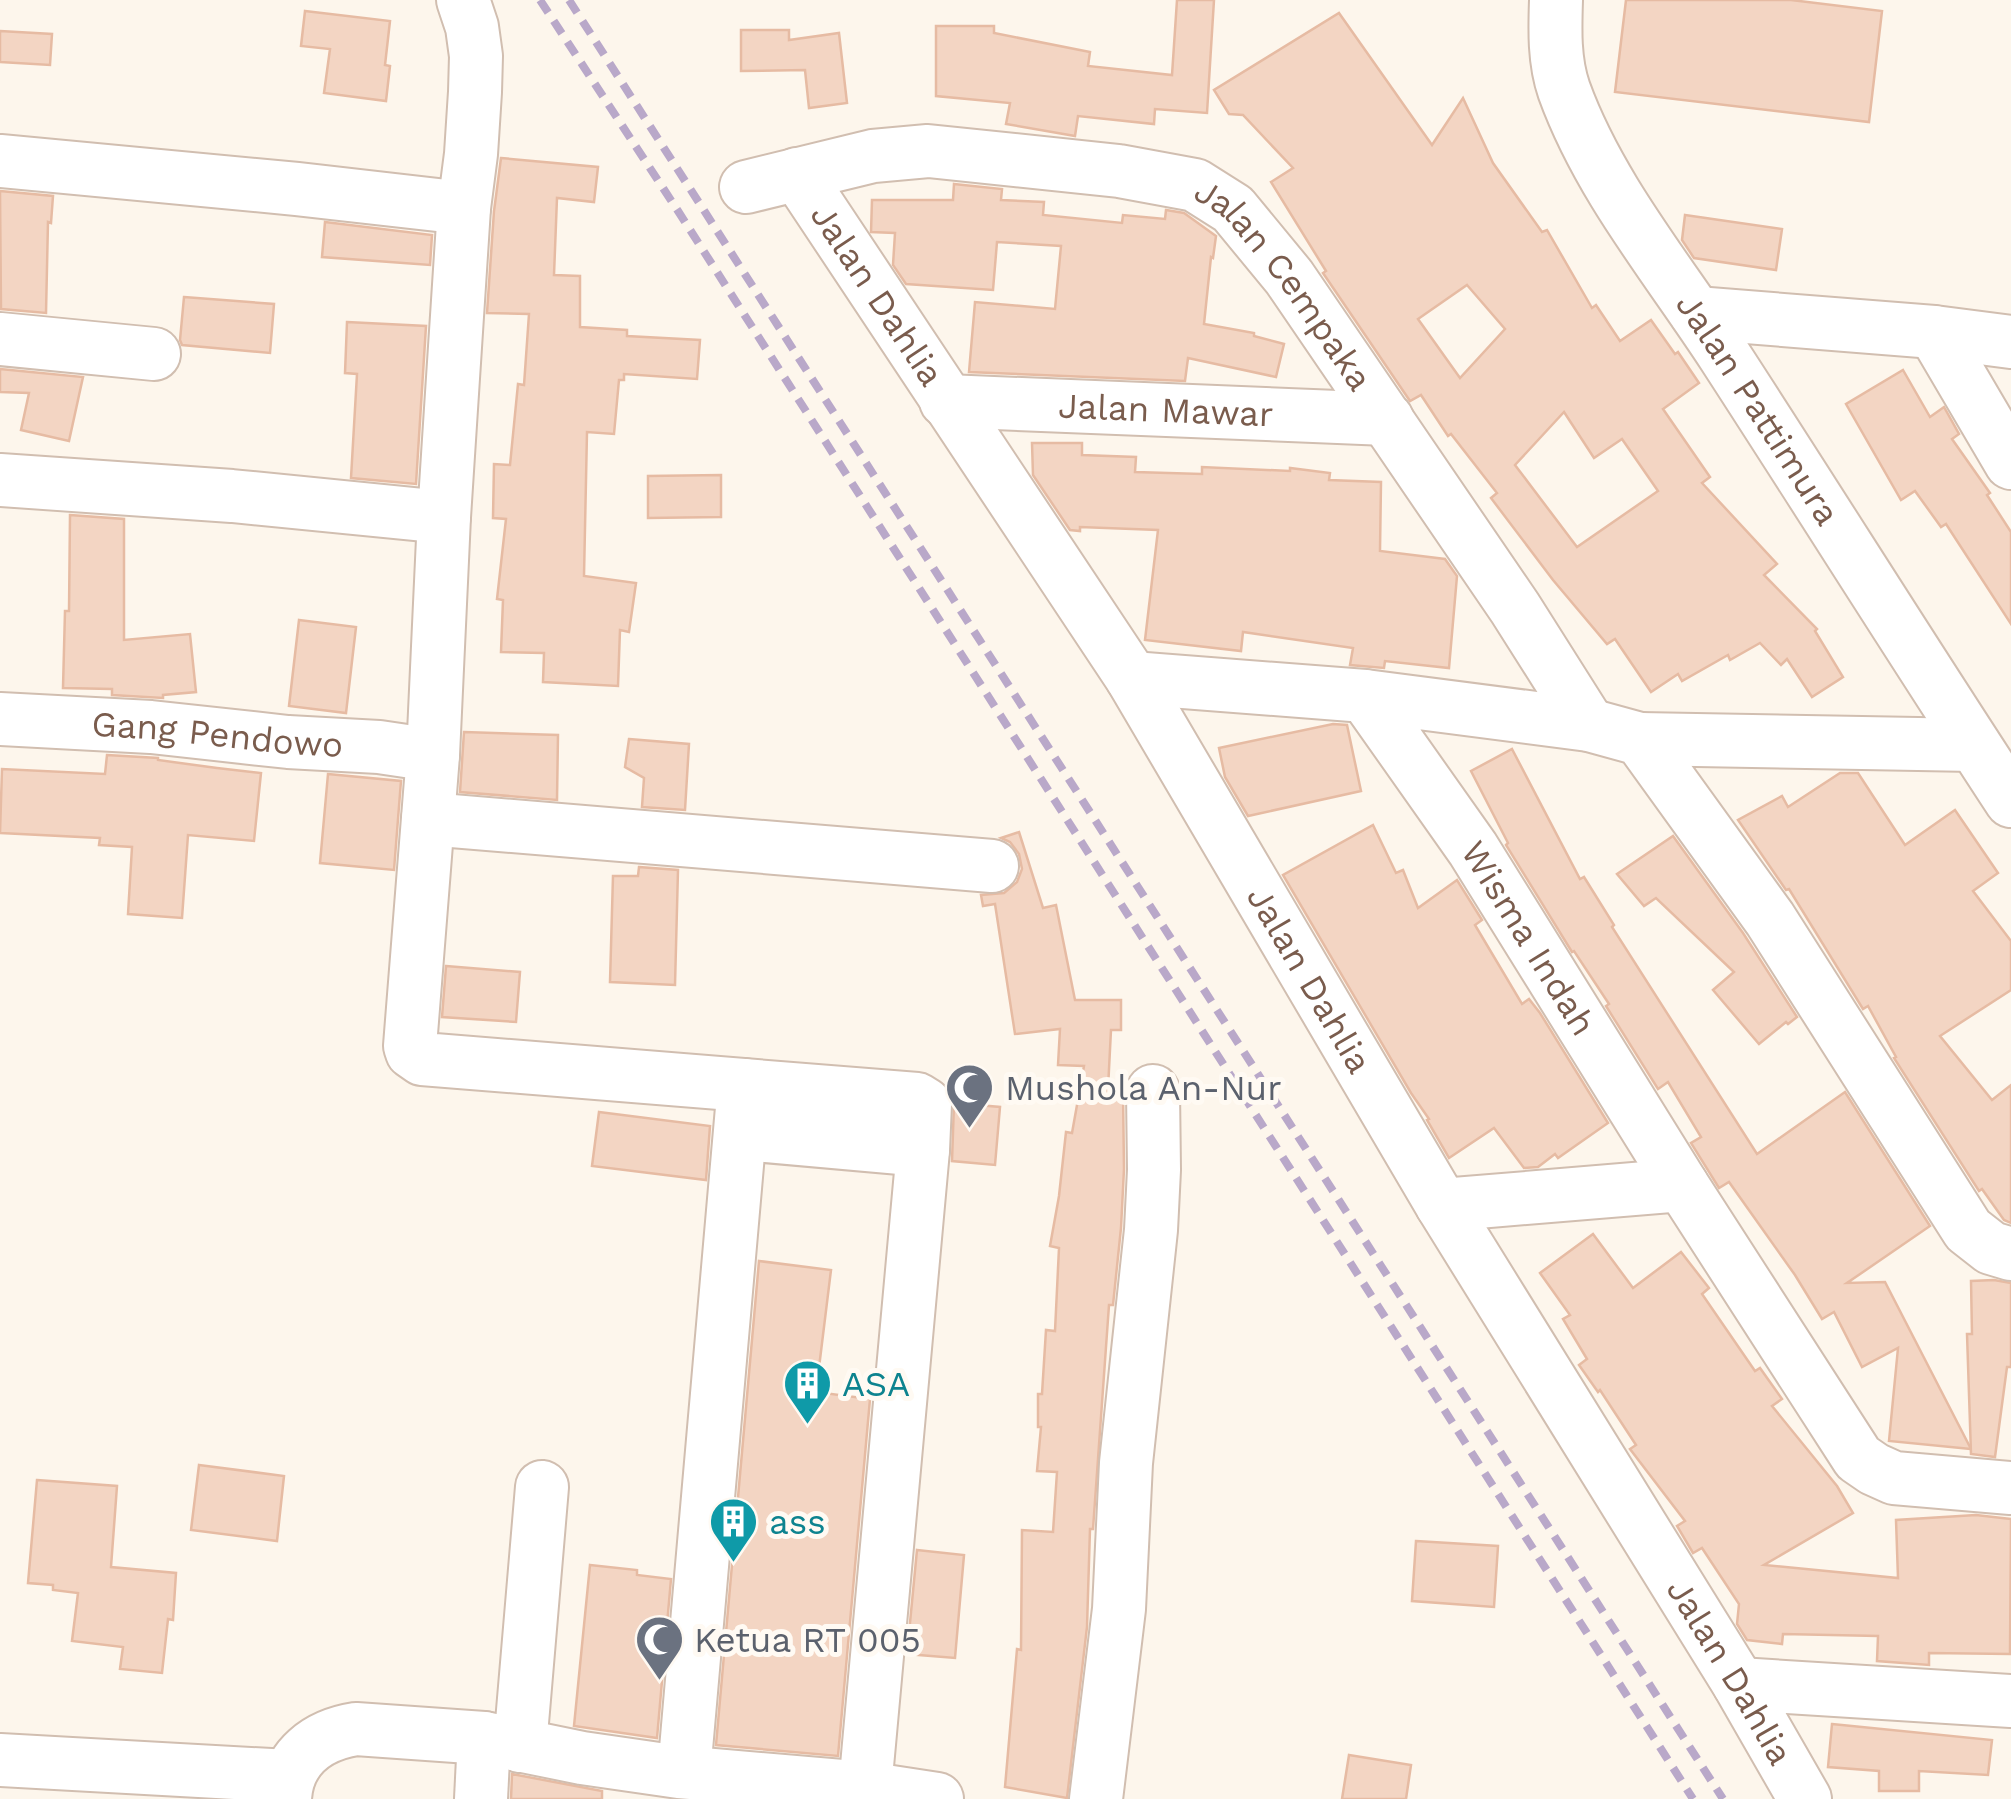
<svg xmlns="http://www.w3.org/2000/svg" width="2011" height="1799" font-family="'Work Sans',sans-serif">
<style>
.building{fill:#f3d5c3;stroke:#e6bba3;stroke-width:2.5;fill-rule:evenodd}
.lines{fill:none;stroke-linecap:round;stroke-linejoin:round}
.minor-casing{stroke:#d1beb0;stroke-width:56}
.minor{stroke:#fff;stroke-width:52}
.rail{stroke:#b9a8c9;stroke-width:8;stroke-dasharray:15 10;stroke-linecap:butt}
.labels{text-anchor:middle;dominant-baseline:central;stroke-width:10;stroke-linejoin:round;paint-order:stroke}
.street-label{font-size:35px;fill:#7a5c4d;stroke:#fffaf3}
.worship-label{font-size:35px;fill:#5b616d;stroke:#fffaf3;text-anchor:start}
.culture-label{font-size:35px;fill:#0d838f;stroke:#fffaf3;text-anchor:start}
</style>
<rect width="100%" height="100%" fill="#fdf6ec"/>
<g class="building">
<polygon points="1177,0 1214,0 1207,113 1155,109 1154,124 1078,116 1075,136 1006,124 1010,103 936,96 936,26 994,26 994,33 1090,52 1088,66 1172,75"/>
<polygon points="1626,0 1791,0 1882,11 1869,122 1615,92"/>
<polygon points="305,11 390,21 385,65 390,66 386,101 324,93 330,49 301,46"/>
<path d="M1339,13L1432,145L1463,98L1493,163L1542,232L1547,230L1592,308L1596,305L1620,341L1651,320L1675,354L1678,352L1699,383L1663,409L1710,477L1702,483L1777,564L1764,575L1817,629L1815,631L1843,677L1812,697L1787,659L1781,665L1760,643L1730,660L1728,655L1682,681L1678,674L1651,692L1615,639L1607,644L1553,580L1491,498L1497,493L1451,434L1448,436L1421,395L1410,401L1323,273L1326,271L1271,182L1293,168L1243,115L1229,114L1214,90ZM1467,285L1505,329L1460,378L1418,319ZM1564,412L1594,458L1622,439L1658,491L1577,547L1515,465Z"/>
<polygon points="741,30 789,30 789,40 839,33 847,103 809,108 805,70 741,71"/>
<polygon points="0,31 52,34 50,65 0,62"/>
<polygon points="501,158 598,167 594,202 557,198 554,275 580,276 580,327 627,330 627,336 700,340 697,379 624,374 624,380 619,380 614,434 587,432 584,576 636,583 629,632 620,630 618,686 543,682 544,653 501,652 503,600 497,599 506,519 493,518 494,464 510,465 518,384 524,385 529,314 487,313 494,211"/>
<polygon points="954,184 1002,189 1001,200 1044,202 1043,215 1122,223 1123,215 1165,219 1166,210 1184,213 1216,236 1213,258 1211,257 1204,324 1254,333 1254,336 1284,344 1276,377 1188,358 1185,381 969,372 975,302 1055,309 1061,246 997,242 993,290 906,284 893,265 895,233 871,232 872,200 953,200"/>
<polygon points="0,191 53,196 51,223 48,222 46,313 1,309"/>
<polygon points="1685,215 1782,229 1776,270 1694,258 1682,240"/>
<polygon points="325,222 432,235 430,265 322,257"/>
<polygon points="184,297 274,304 270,353 182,345 180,340"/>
<polygon points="347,322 426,326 416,484 351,478 357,374 345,373"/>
<polygon points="0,369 83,377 69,441 21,430 29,393 0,392"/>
<polygon points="1903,370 1930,417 1944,407 1959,434 1952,439 1990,493 1987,495 2011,532 2011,624 1946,524 1941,527 1915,491 1901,500 1846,404"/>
<polygon points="1032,443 1082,443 1082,455 1136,457 1135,472 1202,474 1202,467 1290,471 1290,468 1330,473 1329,480 1381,482 1380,551 1445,559 1457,576 1449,668 1385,661 1384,668 1350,665 1353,648 1243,632 1241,651 1145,640 1158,530 1080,527 1080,531 1070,530 1033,475"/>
<polygon points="721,475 721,517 648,518 648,476"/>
<polygon points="70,515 124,519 124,640 190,634 196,692 163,695 163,698 112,695 112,689 63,688 65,611 69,611"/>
<polygon points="299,620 356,627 346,713 289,706"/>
<polygon points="1333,724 1347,725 1361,791 1248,816 1225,777 1219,748"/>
<polygon points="464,732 558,735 557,800 460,792"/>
<polygon points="629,739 689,744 685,810 642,807 644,778 625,767"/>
<polygon points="1512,749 1580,879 1584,877 1614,925 1612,927 1757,1154 1845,1092 1930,1226 1847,1283 1885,1282 1971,1449 1889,1441 1898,1348 1862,1367 1834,1312 1822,1319 1795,1275 1729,1182 1719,1188 1691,1143 1701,1137 1668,1082 1658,1089 1606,1006 1609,1004 1574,951 1572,952 1506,845 1508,843 1471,771"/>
<polygon points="107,755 158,758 158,760 217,768 261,773 254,841 188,835 182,918 128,914 132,847 99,845 100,838 0,833 2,769 105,774"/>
<polygon points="1840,773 1858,773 1905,845 1955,810 1998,873 1973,891 2011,941 2011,990 1940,1036 1992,1100 2011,1085 2011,1223 2004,1220 1982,1189 1979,1191 1894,1058 1896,1057 1868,1006 1863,1009 1789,889 1786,890 1738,820 1782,796 1788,807"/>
<polygon points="328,774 401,781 394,870 320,863"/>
<polygon points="1373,825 1396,873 1403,870 1418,908 1457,880 1482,920 1475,925 1522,1004 1529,999 1540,1013 1608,1123 1558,1158 1555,1154 1538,1167 1524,1168 1494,1128 1449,1158 1427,1120 1429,1119 1411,1093 1283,875"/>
<polygon points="1019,832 1043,908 1056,905 1075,1000 1121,1000 1121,1030 1111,1030 1108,1089 1123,1092 1124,1169 1121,1228 1113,1305 1109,1305 1093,1529 1090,1529 1087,1627 1067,1798 1005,1787 1017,1649 1021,1650 1022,1530 1053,1532 1057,1472 1037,1471 1041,1427 1038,1427 1038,1394 1042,1394 1046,1330 1055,1331 1059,1248 1050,1246 1059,1196 1066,1132 1072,1133 1084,1066 1058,1065 1060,1029 1015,1034 995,904 983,906 981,895 1004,893 1017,882 1022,869 1019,854 1010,842 1001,838"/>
<polygon points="1673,836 1743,933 1797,1017 1788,1024 1786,1022 1759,1044 1713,990 1734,972 1656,898 1644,906 1617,874"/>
<polygon points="639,867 678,870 675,985 610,982 613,876 638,876"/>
<polygon points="446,966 520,972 516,1022 442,1017"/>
<polygon points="954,1103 1000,1107 995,1165 952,1161"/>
<polygon points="599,1112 710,1126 706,1180 592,1166"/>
<polygon points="1593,1234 1633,1288 1681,1252 1709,1288 1702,1294 1755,1371 1760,1368 1782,1399 1772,1406 1837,1486 1853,1513 1764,1565 1898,1578 1896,1520 1976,1515 2011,1519 2010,1654 1929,1653 1929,1665 1877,1661 1878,1636 1783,1634 1782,1644 1747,1640 1737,1624 1739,1604 1702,1548 1693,1553 1677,1526 1685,1521 1630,1449 1636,1445 1600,1390 1598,1392 1579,1365 1587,1359 1563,1319 1570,1315 1540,1273"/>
<polygon points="759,1261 831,1270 816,1392 870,1399 838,1756 716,1745"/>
<polygon points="1994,1280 2011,1283 2011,1367 2007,1367 1995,1457 1971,1454 1967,1334 1972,1334 1971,1281"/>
<polygon points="199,1465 284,1476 277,1541 191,1530"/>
<polygon points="37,1480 117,1486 111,1567 176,1573 173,1620 168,1619 162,1673 120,1669 123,1647 72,1641 78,1593 53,1590 53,1585 28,1583"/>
<polygon points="1416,1541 1498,1546 1494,1607 1412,1601"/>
<polygon points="917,1550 964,1555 955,1658 907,1654"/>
<polygon points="590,1565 637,1570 637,1575 671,1579 657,1738 574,1726"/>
<polygon points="1832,1724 1992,1740 1988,1775 1919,1771 1919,1791 1879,1791 1879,1771 1828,1767"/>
<polygon points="1349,1755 1411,1765 1406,1799 1342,1799"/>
<polygon points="512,1774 602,1791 602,1799 511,1799"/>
</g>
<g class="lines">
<defs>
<g id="minor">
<polyline points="463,0 472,27 476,56 475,92 471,154 464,208 444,517 433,755 410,1046 412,1052 422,1059 917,1099 925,1104 923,1150 865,1788"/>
<path id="s1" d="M1556,0C1555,30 1554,61 1564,90C1599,187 1668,269 1724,355C1820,503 1914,653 2011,801"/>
<polyline points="0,161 297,189 464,208"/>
<path id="s2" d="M797,174L1132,678L1442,1205L1739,1684L1805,1799"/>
<path id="s3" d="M746,187L873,156L928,151L1119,171L1195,185L1233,209L1289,277L1515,608L1589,725"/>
<polyline points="1696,313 1934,332 2011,342"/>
<polyline points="1934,332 2011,463"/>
<polyline points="0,339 154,354"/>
<path id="s4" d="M946,401L1387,419"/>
<polyline points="0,480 232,496 444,517"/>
<polyline points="1132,678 1365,696"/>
<path id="s5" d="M0,719L151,727L288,742L379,747L433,755"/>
<polyline points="1640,739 1974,745"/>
<polyline points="428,819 992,866"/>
<polyline points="742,1134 923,1150"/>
<polyline points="1442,1205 1682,1185"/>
<path id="s6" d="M2011,1254L1991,1248L1968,1230L1770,919L1640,739L1589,725L1365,696L1473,849L1682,1185L1858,1458L1874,1469L1894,1478L2011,1488"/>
<polyline points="1739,1684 2011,1701"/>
<polyline points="520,1746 542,1487"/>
<polyline points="0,1760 289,1776"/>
<polyline points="684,1772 744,1085"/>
<path d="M285,1799C287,1757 318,1735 356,1729L484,1738L582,1758L679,1772L865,1788L937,1799"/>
<polyline points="481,1799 484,1738"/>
<polyline points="1096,1799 1119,1609 1126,1463 1151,1230 1154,1170 1153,1091"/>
</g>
</defs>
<use href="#minor" class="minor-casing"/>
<use href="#minor" class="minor"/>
<g class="rail">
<polyline points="540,0 678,211 1693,1799"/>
<polyline points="569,0 1723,1799"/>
</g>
</g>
<defs>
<symbol id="mosque-pin" viewBox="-11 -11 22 30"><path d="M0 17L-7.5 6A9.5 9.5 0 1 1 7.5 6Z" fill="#6b7280" stroke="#fffaf3"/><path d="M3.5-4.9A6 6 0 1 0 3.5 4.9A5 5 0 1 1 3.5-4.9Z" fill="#fff"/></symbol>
<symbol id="building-pin" viewBox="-11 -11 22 30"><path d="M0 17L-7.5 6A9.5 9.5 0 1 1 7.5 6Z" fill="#0f9aa8" stroke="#fffaf3"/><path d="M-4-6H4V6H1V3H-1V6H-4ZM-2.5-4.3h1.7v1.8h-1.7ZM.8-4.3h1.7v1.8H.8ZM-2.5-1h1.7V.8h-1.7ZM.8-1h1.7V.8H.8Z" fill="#fff"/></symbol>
</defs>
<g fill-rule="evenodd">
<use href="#mosque-pin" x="942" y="1060" width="55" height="75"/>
<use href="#building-pin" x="780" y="1356" width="55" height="75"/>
<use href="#building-pin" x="706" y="1494" width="55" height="75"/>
<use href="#mosque-pin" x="632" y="1612" width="55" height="75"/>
</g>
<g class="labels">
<g class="street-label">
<text stroke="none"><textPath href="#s3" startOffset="590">Jalan Cempaka</textPath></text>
<text stroke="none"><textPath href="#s2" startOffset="145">Jalan Dahlia</textPath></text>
<text stroke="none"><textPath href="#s1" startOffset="465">Jalan Pattimura</textPath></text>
<text stroke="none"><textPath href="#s4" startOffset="220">Jalan Mawar</textPath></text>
<text stroke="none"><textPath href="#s5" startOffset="218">Gang Pendowo</textPath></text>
<text stroke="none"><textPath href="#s6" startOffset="1212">Wisma Indah</textPath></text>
<text stroke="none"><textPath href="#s2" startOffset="955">Jalan Dahlia</textPath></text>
<text stroke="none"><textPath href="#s2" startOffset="1765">Jalan Dahlia</textPath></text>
</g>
<g class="worship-label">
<text x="1005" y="1088">Mushola An-Nur</text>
<text x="694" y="1640">Ketua RT 005</text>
</g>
<g class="culture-label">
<text x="842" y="1384">ASA</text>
<text x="769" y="1522">ass</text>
</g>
</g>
</svg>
